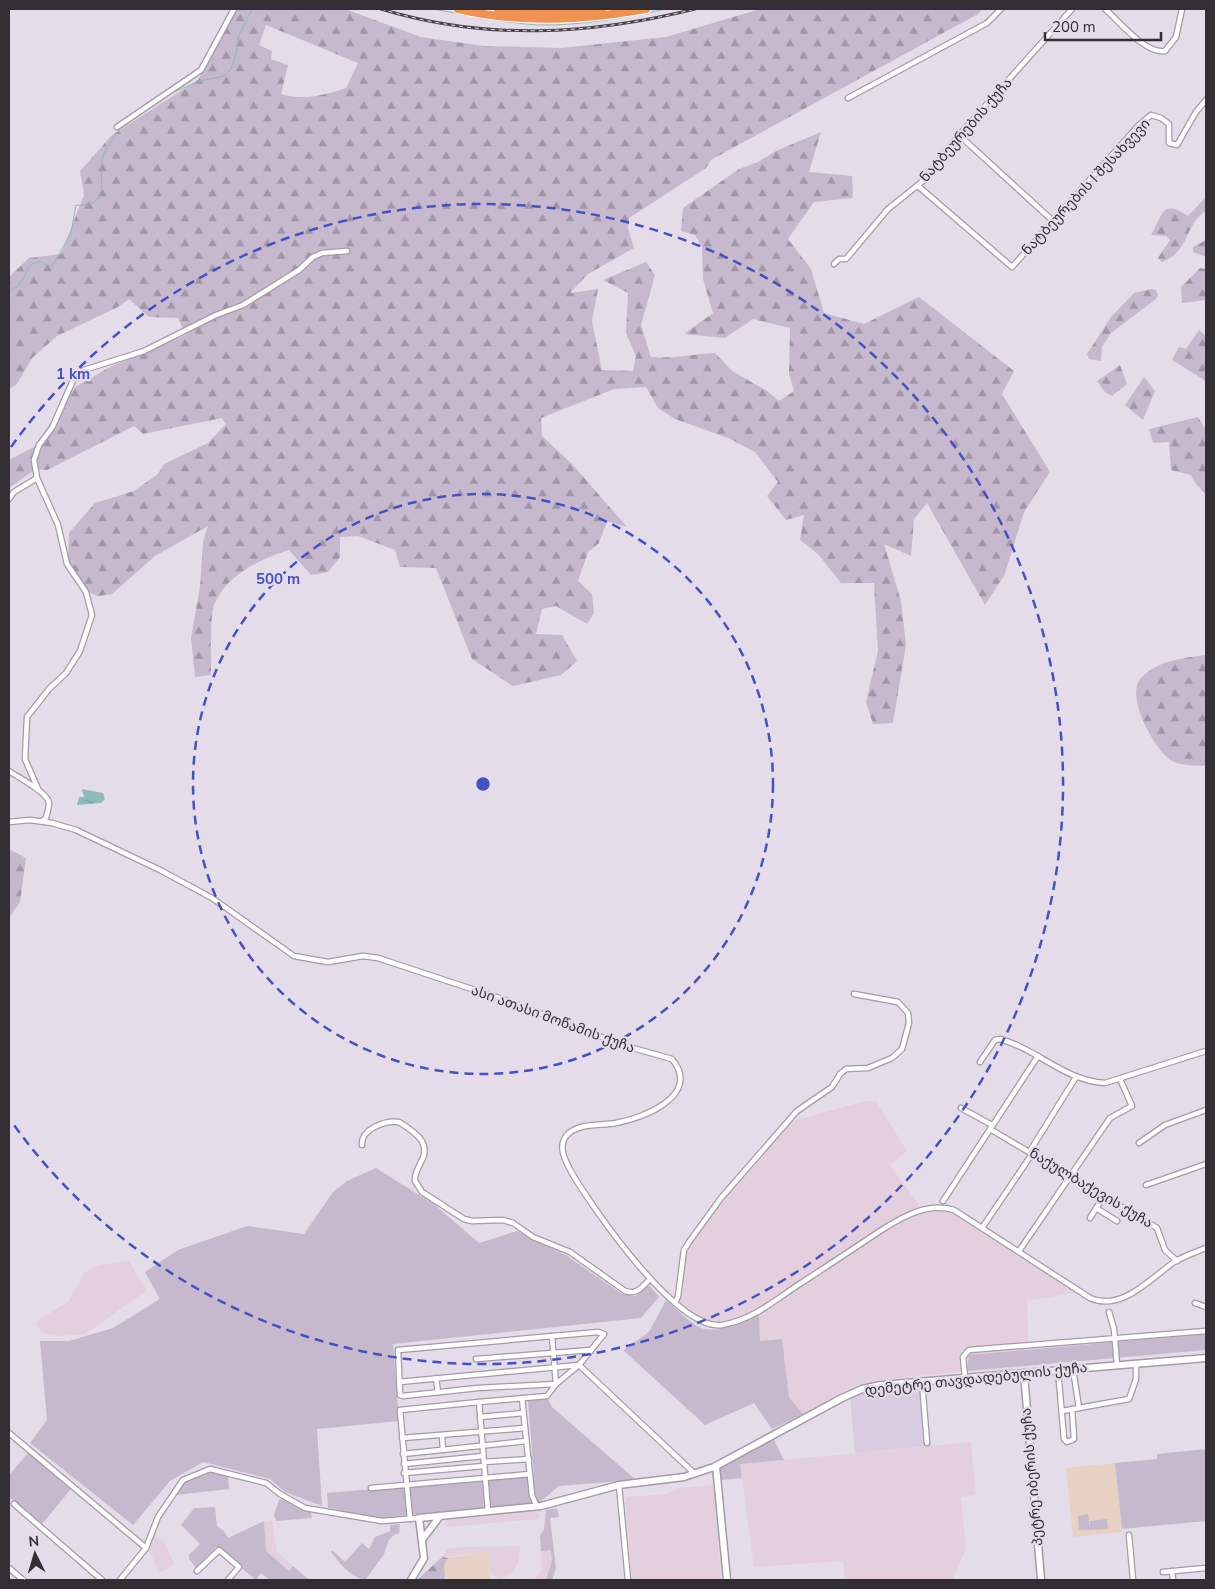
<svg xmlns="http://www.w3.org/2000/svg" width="1215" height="1589" font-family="'Nunito Sans','Noto Sans Georgian',sans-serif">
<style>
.built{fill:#d9cce0}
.industrial{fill:#e4cfde}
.education{fill:#e7d1c4}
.grass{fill:#c6b8cd}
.forest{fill:url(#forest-firs);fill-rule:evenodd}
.water{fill:url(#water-ripples)}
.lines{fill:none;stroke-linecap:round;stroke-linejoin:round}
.stream{stroke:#8ebabb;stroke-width:1}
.street-casing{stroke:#a49ba8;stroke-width:7}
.secondary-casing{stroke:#a49ba8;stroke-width:9}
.highway-casing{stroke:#fff;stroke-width:10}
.street{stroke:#fff;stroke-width:4.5}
.secondary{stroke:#fff;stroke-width:6}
.highway{stroke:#ef9252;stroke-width:8}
.rail-casing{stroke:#49444b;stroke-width:3}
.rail{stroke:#e5dcea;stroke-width:1;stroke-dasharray:4;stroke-linecap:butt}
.ring{fill:none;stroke:#4650c5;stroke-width:2.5;stroke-dasharray:9 6}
.labels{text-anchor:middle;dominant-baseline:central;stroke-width:4.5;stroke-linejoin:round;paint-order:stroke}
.street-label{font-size:14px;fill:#322e34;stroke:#e5dcea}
.centre{fill:#4650c5;stroke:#e5dcea;stroke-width:2.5}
.ring-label{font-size:15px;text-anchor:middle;font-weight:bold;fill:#4650c5;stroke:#e5dcea;stroke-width:4.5;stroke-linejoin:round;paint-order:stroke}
</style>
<defs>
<pattern id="forest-firs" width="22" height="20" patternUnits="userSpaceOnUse" patternTransform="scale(1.25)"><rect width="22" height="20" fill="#c6b8cd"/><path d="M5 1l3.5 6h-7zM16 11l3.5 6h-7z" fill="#a196a7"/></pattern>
<pattern id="water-ripples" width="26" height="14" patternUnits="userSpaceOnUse" patternTransform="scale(1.25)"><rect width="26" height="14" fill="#8ebabb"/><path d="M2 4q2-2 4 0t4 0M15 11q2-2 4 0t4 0" fill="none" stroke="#759899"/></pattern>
</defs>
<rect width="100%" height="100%" fill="#e5dcea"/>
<polygon class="built" points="925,1386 931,1446 855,1453 850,1397 864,1391"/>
<g class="industrial">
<polygon points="866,1101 876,1101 907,1151 890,1165 921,1208 897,1218 753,1312 738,1318 714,1322 699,1318 678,1302 688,1246 726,1196 792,1121"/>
<polygon points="935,1210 951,1212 1069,1287 1073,1293 1027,1301 1029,1365 880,1380 853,1386 803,1414 789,1397 782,1339 760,1341 759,1314 898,1223 916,1214"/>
<polygon points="129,1261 146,1291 85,1334 61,1336 42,1333 36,1324 38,1320 69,1301 84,1273 98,1265"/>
<polygon points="971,1442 976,1495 961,1497 966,1548 953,1580 845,1580 843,1561 754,1567 740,1464"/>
<polygon points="714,1485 721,1580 632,1580 625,1497 666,1494 680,1488"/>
<polygon points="538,1511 540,1519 446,1527 446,1520"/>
<polygon points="272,1520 277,1552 293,1566 289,1571 266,1551 264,1521"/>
<polygon points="152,1535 164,1541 174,1564 162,1572 158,1572 149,1548"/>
<polygon points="520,1546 519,1562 512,1572 501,1580 490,1574 488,1552 442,1557 447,1549 463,1547"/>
<polygon points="551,1549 552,1561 547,1580 533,1580 542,1570 541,1551"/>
</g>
<g class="education">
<polygon points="1115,1463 1122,1532 1073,1537 1066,1468"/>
<polygon points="488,1552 490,1580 446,1580 444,1566 448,1558"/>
</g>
<g class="grass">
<polygon points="376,1168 435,1205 479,1243 517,1231 567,1256 622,1294 636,1296 648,1284 659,1297 641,1318 393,1344 399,1421 317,1429 322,1506 285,1492 270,1479 203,1462 170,1481 133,1525 30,1443 47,1420 40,1341 69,1341 113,1328 160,1299 145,1272 178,1250 247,1226 304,1234 333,1192 347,1181"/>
<path d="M666,1300C675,1307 692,1325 701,1328C720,1334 743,1322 759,1314L760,1341L782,1339L789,1397L803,1414L772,1429L754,1403L705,1425L623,1350L649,1332Z"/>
<polygon points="1206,1334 1206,1350 967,1371 969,1355"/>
<polygon points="548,1399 552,1407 636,1480 559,1486 540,1502 378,1518 328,1508 327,1493 534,1475 528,1401"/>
<polygon points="773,1438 784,1460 740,1464 742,1478 721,1480 719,1467"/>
<polygon points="1206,1449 1206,1521 1122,1529 1115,1463 1157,1459 1157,1454"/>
<polygon points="29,1452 71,1489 42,1524 9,1497 9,1475"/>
<path d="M213,1470L228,1475L229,1489L175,1495C185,1479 195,1475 213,1470Z"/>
<polygon points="285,1499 311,1512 312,1518 276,1521 274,1515 279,1500"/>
<polygon points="215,1507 217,1526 224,1531 228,1538 264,1521 266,1551 289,1571 293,1566 308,1579 306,1580 270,1580 261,1573 256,1580 216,1547 196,1568 189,1559 189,1555 200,1544 181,1525 194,1508"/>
<polygon points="557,1508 559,1517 550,1518 556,1568 552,1580 546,1580 552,1561 551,1550 541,1551 540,1535 544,1530 546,1510"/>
<polygon points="1088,1514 1090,1528 1090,1521 1107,1519 1108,1529 1079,1530 1078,1516"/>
<path d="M400,1524L399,1534H395L389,1540L384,1554L366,1579C352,1580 338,1561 331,1552L332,1550L345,1562L362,1543L369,1549L375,1537L390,1531V1525Z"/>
</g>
<g class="forest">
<path d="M237,9H345L421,37L484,46L561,48L666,37L760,9H982L978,14L711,160L706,168L629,218L628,228L634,248L588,274L570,293L598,289L592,321L602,370L633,371L636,356L626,333L628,293L603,280L646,262L655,275L641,325L651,357C672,359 693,354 715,353L732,371L767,391L779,401L794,391L789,374L790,328L753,319L725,338L684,334L713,313L703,279L702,247L695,235L681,231L683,208L739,169L758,162L776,151L821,132L809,172L852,176L853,198L814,202L788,239L811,269L824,313L864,324L919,297L1014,371L1002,394L1050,472L1024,512L1004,576L985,605L927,503L914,519L911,556L884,544L901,601L906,645L893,723L873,724L866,702L878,651L874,583H841L818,554L800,540L804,515L786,520L767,496L778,482L755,452L728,438L675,419L658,408L646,387L614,389L541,418L542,436L572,464L627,527L607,521L599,543L588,552L578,581L592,594L594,613L587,624L556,606L542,609L536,634L562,635L577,661L561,675L513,686L472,659L436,568L400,567L395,550L358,536L340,537V557L328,572L311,575L289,550C260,559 226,575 214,605C210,616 211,660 211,675L195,677L191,638L200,587L203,542L208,526L155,556L112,594L98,596L89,592L77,582L68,561L69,533L95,503L134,491L158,474L164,464L208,443L226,424L222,418L143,434L134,426L47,470L36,469L9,488V460L34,447L75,387L112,366L186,335L178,318L149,317L129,299L118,307L57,336L32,358L17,384L9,389V277L29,258L61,254L84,195L80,171L112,135L198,80ZM266,25L358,63L346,88C324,95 305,101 281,94L288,65L271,59L272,51L259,45Z"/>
<path d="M1206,197V211C1184,224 1191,251 1162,262L1158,258L1170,240L1166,236L1151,235C1163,215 1161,198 1188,216Z"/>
<polygon points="1206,240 1206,257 1193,252 1193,247"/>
<polygon points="1200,268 1206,269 1206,300 1182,303 1181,287"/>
<polygon points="1151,289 1156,290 1158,295 1156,299 1111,333 1102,347 1101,361 1089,359 1087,354 1111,317 1134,293"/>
<polygon points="1199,330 1206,336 1206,381 1172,360 1179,347 1186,349"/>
<polygon points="1120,365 1127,384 1112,396 1105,392 1097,381"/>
<polygon points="1144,377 1155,391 1143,420 1125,405"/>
<polygon points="1198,417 1206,430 1206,494 1196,484 1191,475 1171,470 1169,442 1153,443 1149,429"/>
<path d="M1206,655V765C1196,766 1182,766 1172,761C1155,751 1123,694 1142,677C1159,660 1183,658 1206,655Z"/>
<polygon points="9,849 26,858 20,902 9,918"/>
<polygon points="442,1557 448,1558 444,1566 445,1578 442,1580 417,1580"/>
</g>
<polygon class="water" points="82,789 103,793 105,799 101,803 77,805 79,797 84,797"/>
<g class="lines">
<g class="stream">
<path d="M433,9C468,15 503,23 539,25C582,26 625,17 667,9"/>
<polyline points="169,94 200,81 224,76 231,69 237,50 238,37 252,9"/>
<path d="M9,292C13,289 19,286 22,281C30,269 23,268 39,261L48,266L53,265L71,233L76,205C78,205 81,206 83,205C111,203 98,176 102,160C105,147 115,136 122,126"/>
</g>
<defs>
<g id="street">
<path d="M1105,9C1120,22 1145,54 1165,51L1176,37L1182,9"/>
<polyline points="848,98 987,23 1001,9"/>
<polyline points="117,127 201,70 234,9"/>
<polyline points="959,135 1053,221"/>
<polyline points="918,186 1012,267 1138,126 1151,115 1161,118 1169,124 1169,143 1177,145 1196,112 1206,100"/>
<polyline points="834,264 839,259 846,259 888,209 923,181 959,135 1072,9"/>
<polyline points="9,499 14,492 37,478"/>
<path d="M9,771C17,777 48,792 49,803C49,807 47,814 46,818L42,821"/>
<polyline points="38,789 25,759 27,717 49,689 66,673 80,651 92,615 86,592 67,564 58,525 37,478 34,460 39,445 52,428 75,376 84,370 144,351 216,315 243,305 299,270 313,257 322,253 347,251"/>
<path d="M9,822L30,820L52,823L76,830L160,870L212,898L294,956L328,962L363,956L378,958L508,1001L622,1045L672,1059C702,1095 644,1118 616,1123C600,1126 578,1122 566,1136C557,1148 567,1164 573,1175C595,1211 677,1331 722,1325C752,1320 774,1301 798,1285C826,1267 853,1249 880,1231C902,1217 927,1202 954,1210L1090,1298C1121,1312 1150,1279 1174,1262C1184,1256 1196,1252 1206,1248"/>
<path d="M980,1062L995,1040L1000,1039C1037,1049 1065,1081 1105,1083L1206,1051"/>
<polyline points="961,1108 992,1125"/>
<polyline points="990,1129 1157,1228 1165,1250 1177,1261"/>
<polyline points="1139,1143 1165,1125 1206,1110"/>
<path d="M362,1145C361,1129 385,1120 399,1122C415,1132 432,1143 421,1162C418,1169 414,1174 415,1181L422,1192L464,1219L472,1221L503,1220L513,1223L533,1237L570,1252L625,1291C637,1295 642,1287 650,1279"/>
<polyline points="1030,1151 1076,1077"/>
<polyline points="1146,1185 1206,1164"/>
<polyline points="943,1201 1038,1056"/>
<polyline points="1096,1208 1117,1221"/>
<polyline points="1090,1218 1104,1196"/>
<polyline points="982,1228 1032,1154"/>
<polyline points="1019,1251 1110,1118 1132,1106 1120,1079"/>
<polyline points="675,1303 678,1296 684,1250 689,1242 721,1198 790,1119 797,1111 832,1087 840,1074 846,1069 868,1068 892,1058 902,1049 909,1023 908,1013 898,1002 854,994"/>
<polyline points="1195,1303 1206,1307"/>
<polyline points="1109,1312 1114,1329 1117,1365"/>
<polygon points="598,1332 604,1334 579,1365 556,1384 478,1388 403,1396 400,1395 398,1350"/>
<polyline points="552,1336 556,1384"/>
<polyline points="476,1359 591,1350"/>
<polyline points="1073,1369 1079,1408"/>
<polyline points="1058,1370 1064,1439 1067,1442 1074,1439 1072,1409"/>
<polyline points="436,1378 438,1392"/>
<polyline points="965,1378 963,1357 969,1350 1206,1331"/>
<polyline points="399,1382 579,1365 695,1474"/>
<polyline points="922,1382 927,1443"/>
<polyline points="522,1398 532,1495 537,1507"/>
<polyline points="1062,1411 1129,1399 1136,1379 1136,1364"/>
<polyline points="480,1417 523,1413"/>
<polyline points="9,1433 146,1548"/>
<polyline points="442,1436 443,1450"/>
<polyline points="402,1438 525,1428"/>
<polyline points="403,1454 526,1441"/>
<polyline points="484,1462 529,1459"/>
<polyline points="404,1464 483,1456"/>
<polyline points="404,1473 484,1466"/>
<polyline points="619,1485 628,1580"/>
<polyline points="371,1488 530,1474"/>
<polyline points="14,1504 102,1580"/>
<polyline points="488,1511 479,1402 547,1396 556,1384"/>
<polyline points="410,1519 400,1410 479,1402"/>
<polyline points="1129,1535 1133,1580"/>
<polyline points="9,1568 23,1580"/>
<polyline points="197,1571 219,1550 239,1567 228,1580"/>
<polyline points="1172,1571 1173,1580"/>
<polyline points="1163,1572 1206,1568"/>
<polyline points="120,1580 146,1548 158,1517 183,1480 210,1469 266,1483 280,1494 305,1508 382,1521 419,1518"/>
</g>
<g id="secondary">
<polyline points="1024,1373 1041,1580"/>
<polyline points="716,1466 727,1580"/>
<polyline points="422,1540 440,1516"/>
<polyline points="411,1580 424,1558 419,1518 541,1506 619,1485 684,1477 714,1467 842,1398 862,1389 881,1385 1206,1358"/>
</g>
<g id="highway">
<path d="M458,9C523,24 582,20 646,9"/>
<polyline points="498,9 551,12 602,9"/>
</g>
</defs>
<use href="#street" class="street-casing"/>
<use href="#secondary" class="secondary-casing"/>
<use href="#highway" class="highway-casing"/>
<use href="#street" class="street"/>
<use href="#secondary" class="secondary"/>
<use href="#highway" class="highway"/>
<defs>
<path id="rail" d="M381,9C486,41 590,35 695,9"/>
</defs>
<use href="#rail" class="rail-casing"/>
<use href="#rail" class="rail"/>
</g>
<g class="ring">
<circle cx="483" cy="784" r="290"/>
<path d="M11 447A580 580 0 1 1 11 1121"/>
</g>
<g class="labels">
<g class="street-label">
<text transform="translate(966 130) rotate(-49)">ნატბეურების ქუჩა</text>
<text transform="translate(1086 187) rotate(-47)">ნატბეურების I შესახვევი</text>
<text transform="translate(553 1019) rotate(20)">ასი ათასი მოწამის ქუჩა</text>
<text transform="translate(1091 1188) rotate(31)">ნაქულბაქევის ქუჩა</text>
<text transform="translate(976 1379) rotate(-6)">დემეტრე თავდადებულის ქუჩა</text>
<text transform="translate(1032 1477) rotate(-95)">პეტრე იბერის ქუჩა</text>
</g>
</g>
<circle cx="483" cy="784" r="8" class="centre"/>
<g class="ring-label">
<text x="73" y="379">1 km</text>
<text x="278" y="584">500 m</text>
</g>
<rect width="1215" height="1589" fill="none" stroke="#322e34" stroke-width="20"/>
<g transform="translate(35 1554) rotate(355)" stroke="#e5dcea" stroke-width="4" paint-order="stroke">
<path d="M0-4L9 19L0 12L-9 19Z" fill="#322e34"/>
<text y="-8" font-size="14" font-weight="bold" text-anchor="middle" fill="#322e34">N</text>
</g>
<path d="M1045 32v8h116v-8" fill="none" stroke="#322e34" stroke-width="2.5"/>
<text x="1052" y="32" font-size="15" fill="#322e34" stroke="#e5dcea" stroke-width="4" paint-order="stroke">200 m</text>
</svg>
